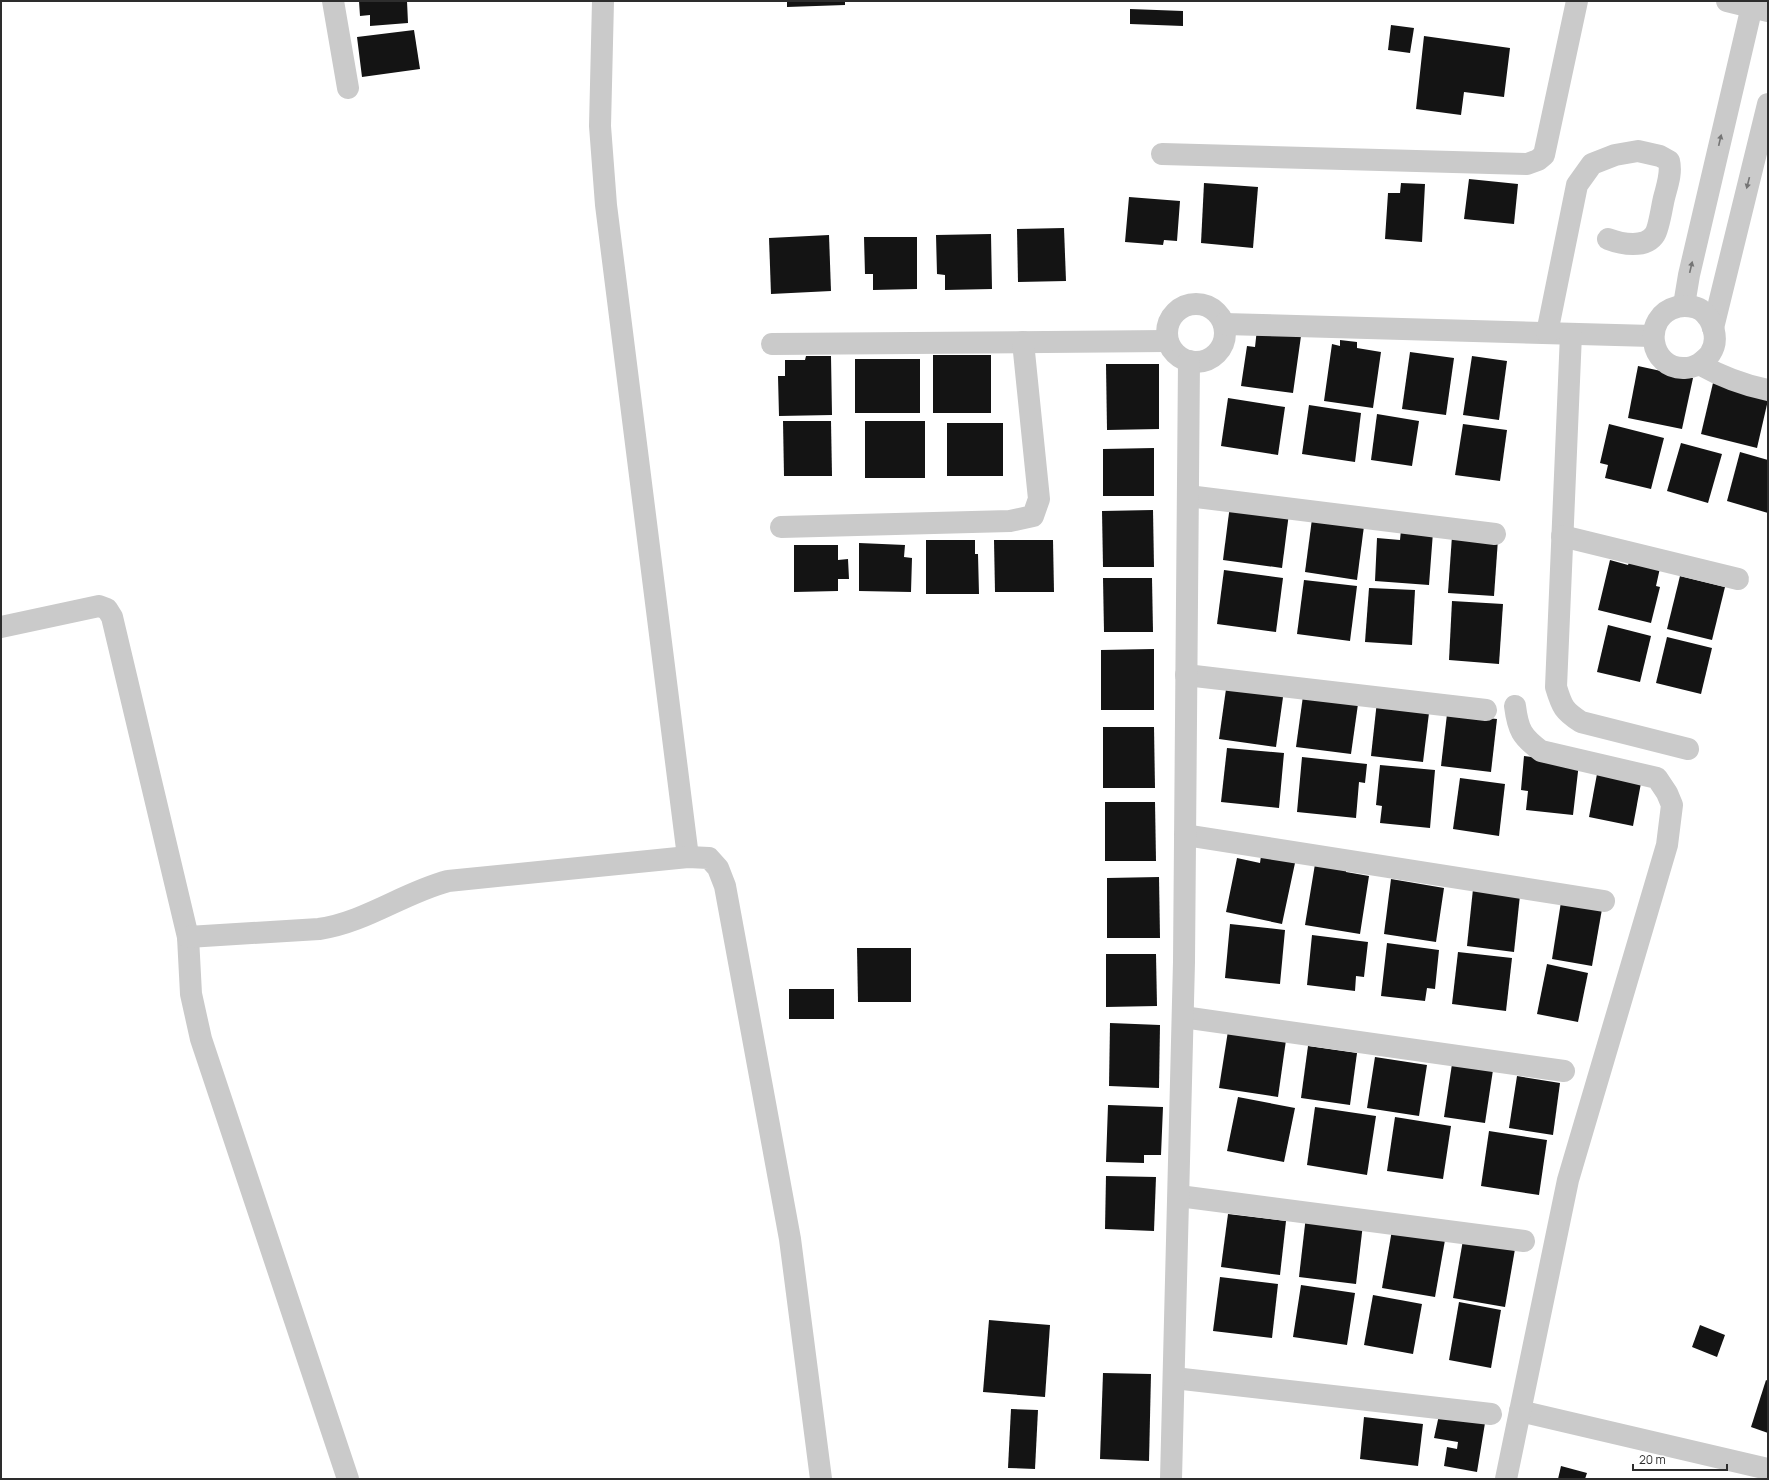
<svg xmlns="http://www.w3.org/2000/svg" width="1769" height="1480" font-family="Manrope,sans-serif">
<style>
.building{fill:#141414}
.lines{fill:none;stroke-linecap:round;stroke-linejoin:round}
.minor{stroke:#cacaca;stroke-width:22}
.oneway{fill:#747474}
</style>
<rect width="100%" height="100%" fill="#fff"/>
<g class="building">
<polygon points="359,1 407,1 408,23 370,26 370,15 360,16"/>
<polygon points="787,1 845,1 845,5 787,7"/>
<polygon points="1130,9 1183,11 1183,26 1130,24"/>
<polygon points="1391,25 1414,28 1410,53 1388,50"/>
<polygon points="414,30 420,69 362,77 357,37"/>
<polygon points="1424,36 1510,48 1504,97 1464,92 1461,115 1416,109"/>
<polygon points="1469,179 1518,184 1514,224 1464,219"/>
<polygon points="1204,183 1258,187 1253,248 1201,243"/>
<polygon points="1401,183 1425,184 1422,242 1385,239 1388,193 1400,193"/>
<polygon points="1129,197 1180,201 1177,241 1164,240 1163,245 1125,242"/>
<polygon points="1064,228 1066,281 1018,282 1017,229"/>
<polygon points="991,234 992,289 945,290 945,275 937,274 936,235"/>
<polygon points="829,235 831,291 771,294 769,238"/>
<polygon points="864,237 917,237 917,289 873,290 873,274 865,274"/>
<polygon points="1257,329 1301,336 1293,393 1241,386 1247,346 1255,347"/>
<polygon points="1340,340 1357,342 1357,348 1381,352 1373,408 1324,401 1332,344 1340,346"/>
<polygon points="1410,352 1454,358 1446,415 1402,409"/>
<rect x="933" y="355" width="58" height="58"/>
<polygon points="806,356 831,356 832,415 779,416 778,376 785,376 785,360 805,360"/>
<polygon points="1472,356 1507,361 1499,420 1463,415"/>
<rect x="855" y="359" width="65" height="54"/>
<polygon points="1106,364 1159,364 1159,429 1107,430"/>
<polygon points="1638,366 1693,378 1682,429 1628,418"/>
<polygon points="1713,383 1768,400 1757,448 1701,434"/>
<polygon points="1228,398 1285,407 1278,455 1221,446"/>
<polygon points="1309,405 1361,413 1355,462 1302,454"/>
<polygon points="1377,414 1419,421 1412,466 1371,460"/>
<polygon points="783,421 831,421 832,476 784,476"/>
<rect x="865" y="421" width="60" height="57"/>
<rect x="947" y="423" width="56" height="53"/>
<polygon points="1463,424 1507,430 1500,481 1455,475"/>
<polygon points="1609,424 1664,438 1651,489 1605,478 1608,465 1600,463"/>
<polygon points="1681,443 1722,454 1708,503 1667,491"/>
<polygon points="1154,448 1154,496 1103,496 1103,449"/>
<polygon points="1740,452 1768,460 1768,513 1727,501"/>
<polygon points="1230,505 1289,513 1282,568 1223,560"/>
<polygon points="1153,510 1154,567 1103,567 1102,511"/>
<polygon points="1312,519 1364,526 1357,580 1305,572"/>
<polygon points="1401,530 1433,532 1429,585 1375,581 1377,538 1400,540"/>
<polygon points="1452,536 1498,539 1494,596 1448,593"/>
<polygon points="926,540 975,540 975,554 978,554 979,594 926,594"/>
<polygon points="994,540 1053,540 1054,592 995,592"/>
<polygon points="859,543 905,545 904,557 912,558 911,592 859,591"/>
<polygon points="794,545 838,545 838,560 848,559 849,579 838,579 838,591 794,592"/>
<polygon points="1610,560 1628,565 1630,560 1660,568 1656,586 1660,587 1651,623 1598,610"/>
<polygon points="1224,570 1283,578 1276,632 1217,624"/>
<polygon points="1680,576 1725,587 1712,640 1667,629"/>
<polygon points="1103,578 1152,578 1153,632 1104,632"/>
<polygon points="1304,580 1357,586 1350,641 1297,634"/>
<polygon points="1369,588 1415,590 1412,645 1365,642"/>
<polygon points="1452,601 1503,604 1499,664 1449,660"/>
<polygon points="1608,625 1651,636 1640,682 1597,672"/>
<polygon points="1667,637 1712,648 1701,694 1656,683"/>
<polygon points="1154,649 1154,710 1101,710 1101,650"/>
<polygon points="1227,682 1284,690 1276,747 1219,739"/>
<polygon points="1303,696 1358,704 1351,754 1296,747"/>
<polygon points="1377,701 1429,713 1423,762 1371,756"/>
<polygon points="1447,714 1497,719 1491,772 1441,766"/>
<polygon points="1103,727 1154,727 1155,788 1103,788"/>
<polygon points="1227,748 1284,753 1279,808 1221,802"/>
<polygon points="1524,756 1579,763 1573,815 1526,810 1528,791 1521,790"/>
<polygon points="1302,757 1367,764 1365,783 1359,782 1356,818 1297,812"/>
<polygon points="1380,765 1435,770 1430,828 1380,823 1382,806 1376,805"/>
<polygon points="1597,774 1641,783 1633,826 1589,817"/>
<polygon points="1460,778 1505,784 1499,836 1453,829"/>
<polygon points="1105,802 1155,802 1156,861 1105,861"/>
<polygon points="1261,856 1295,863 1282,924 1226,912 1237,858 1260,863"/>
<polygon points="1315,864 1346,870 1346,872 1369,876 1360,934 1305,925"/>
<polygon points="1159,877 1160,938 1107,938 1107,878"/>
<polygon points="1391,879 1444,888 1436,942 1384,934"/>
<polygon points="1473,889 1520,895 1514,952 1467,946"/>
<polygon points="1561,902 1602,909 1592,966 1552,959"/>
<polygon points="1230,924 1285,930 1280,984 1225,978"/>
<polygon points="1312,935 1368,942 1364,977 1356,976 1355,991 1307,985"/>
<polygon points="1387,943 1439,950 1435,989 1427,988 1425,1001 1381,996"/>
<polygon points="857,948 911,948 911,1002 858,1002"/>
<polygon points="1458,952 1512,958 1506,1011 1452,1004"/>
<polygon points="1106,954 1156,954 1157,1006 1106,1007"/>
<polygon points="1547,964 1588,973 1578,1022 1537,1014"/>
<rect x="789" y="989" width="45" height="30"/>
<polygon points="1110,1023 1160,1025 1159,1088 1109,1086"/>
<polygon points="1228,1031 1286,1040 1278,1097 1219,1088"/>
<polygon points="1308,1046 1357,1053 1350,1105 1301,1098"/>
<polygon points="1375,1057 1427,1065 1419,1116 1367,1108"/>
<polygon points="1452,1064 1493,1070 1485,1123 1444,1117"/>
<polygon points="1517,1076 1560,1083 1553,1135 1509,1128"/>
<polygon points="1238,1097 1295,1108 1284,1162 1227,1151"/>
<polygon points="1108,1105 1163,1107 1161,1155 1144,1155 1144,1163 1106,1162"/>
<polygon points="1315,1107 1376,1116 1367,1175 1307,1165"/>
<polygon points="1395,1117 1451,1126 1443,1179 1387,1171"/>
<polygon points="1489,1131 1547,1140 1539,1195 1481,1186"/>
<polygon points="1106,1176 1156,1177 1154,1231 1105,1229"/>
<polygon points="1228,1214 1286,1221 1280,1275 1221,1267"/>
<polygon points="1306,1216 1363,1224 1356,1284 1299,1277"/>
<polygon points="1392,1230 1445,1240 1435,1297 1382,1288"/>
<polygon points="1463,1240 1515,1249 1505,1307 1453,1298"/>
<polygon points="1220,1277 1278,1284 1272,1338 1213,1331"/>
<polygon points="1301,1285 1355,1293 1347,1345 1293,1337"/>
<polygon points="1373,1295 1422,1304 1413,1354 1364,1345"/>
<polygon points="1459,1302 1501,1310 1491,1368 1449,1360"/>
<polygon points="989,1320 1050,1325 1045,1397 983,1392"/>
<polygon points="1700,1325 1725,1335 1717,1357 1692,1347"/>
<polygon points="1103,1373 1151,1374 1149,1461 1100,1459"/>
<polygon points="1766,1380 1768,1381 1768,1433 1751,1427"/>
<polygon points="1011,1409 1038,1410 1035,1469 1008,1468"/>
<polygon points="1439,1415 1485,1423 1477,1472 1444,1466 1447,1447 1457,1449 1458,1442 1434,1438"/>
<polygon points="1364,1417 1423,1424 1418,1466 1360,1459"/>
<polygon points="1561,1466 1587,1473 1585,1479 1558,1479"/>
</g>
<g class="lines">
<g class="minor">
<polyline points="333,1 348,88"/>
<polyline points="603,1 600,126 606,205 688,857"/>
<polyline points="1727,1 1768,11"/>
<polyline points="1162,154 1527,164 1538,160 1544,155 1577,1"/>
<circle cx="1196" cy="333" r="29"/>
<polyline points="1684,305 1689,275 1752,6"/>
<polyline points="1224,324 1652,336"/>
<polyline points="1713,328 1768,104"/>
<path d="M1547,333L1577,185L1592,164L1615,155L1638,151L1660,156L1669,161C1672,173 1667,186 1664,198C1662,206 1659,228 1655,234C1646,249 1621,244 1608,239"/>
<path d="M1571,334L1556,687C1562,707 1564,711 1581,722L1688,749"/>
<polyline points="772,344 1167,341"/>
<path d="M1699,364C1703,361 1707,358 1710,354C1720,340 1713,319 1701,310C1695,306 1684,305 1677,307C1641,316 1649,370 1685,368C1689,368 1695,366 1699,364C1722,377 1743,385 1768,390"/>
<polyline points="1188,496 1495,534"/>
<polyline points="781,527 1010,521 1033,516 1039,499 1023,342"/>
<polyline points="1562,536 1738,579"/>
<polyline points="1,627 99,606 107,609 112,617 188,937 191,994 201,1039 348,1479"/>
<polyline points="1186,675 1486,710"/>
<polyline points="1185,835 1604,901"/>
<path d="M188,937L319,929C366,922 403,893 448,881L688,857L709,858L718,868L725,886L790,1239L821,1479"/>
<polyline points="1183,1017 1564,1071"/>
<polyline points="1179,1196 1524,1241"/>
<polyline points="1174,1378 1491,1414"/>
<polyline points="1520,1411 1768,1469"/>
<polyline points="1171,1479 1184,962 1189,361"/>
<path d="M1506,1479L1568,1180L1667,845L1672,805L1667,793L1657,778L1541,751C1522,737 1518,730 1515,706"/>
</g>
</g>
<defs><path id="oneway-solid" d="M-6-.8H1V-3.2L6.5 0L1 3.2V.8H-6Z"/></defs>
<g class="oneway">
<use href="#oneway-solid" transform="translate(1720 140) rotate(-77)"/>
<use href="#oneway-solid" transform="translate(1748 183) rotate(104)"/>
<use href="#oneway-solid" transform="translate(1691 267) rotate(-77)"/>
</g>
<rect width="1769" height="1480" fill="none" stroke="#2d2d2d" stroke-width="4"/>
<path d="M1633 1464v6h94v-6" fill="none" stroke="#2d2d2d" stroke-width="2"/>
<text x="1639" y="1464" font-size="12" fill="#2d2d2d" stroke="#ffffff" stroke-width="3" paint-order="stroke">20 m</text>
</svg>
